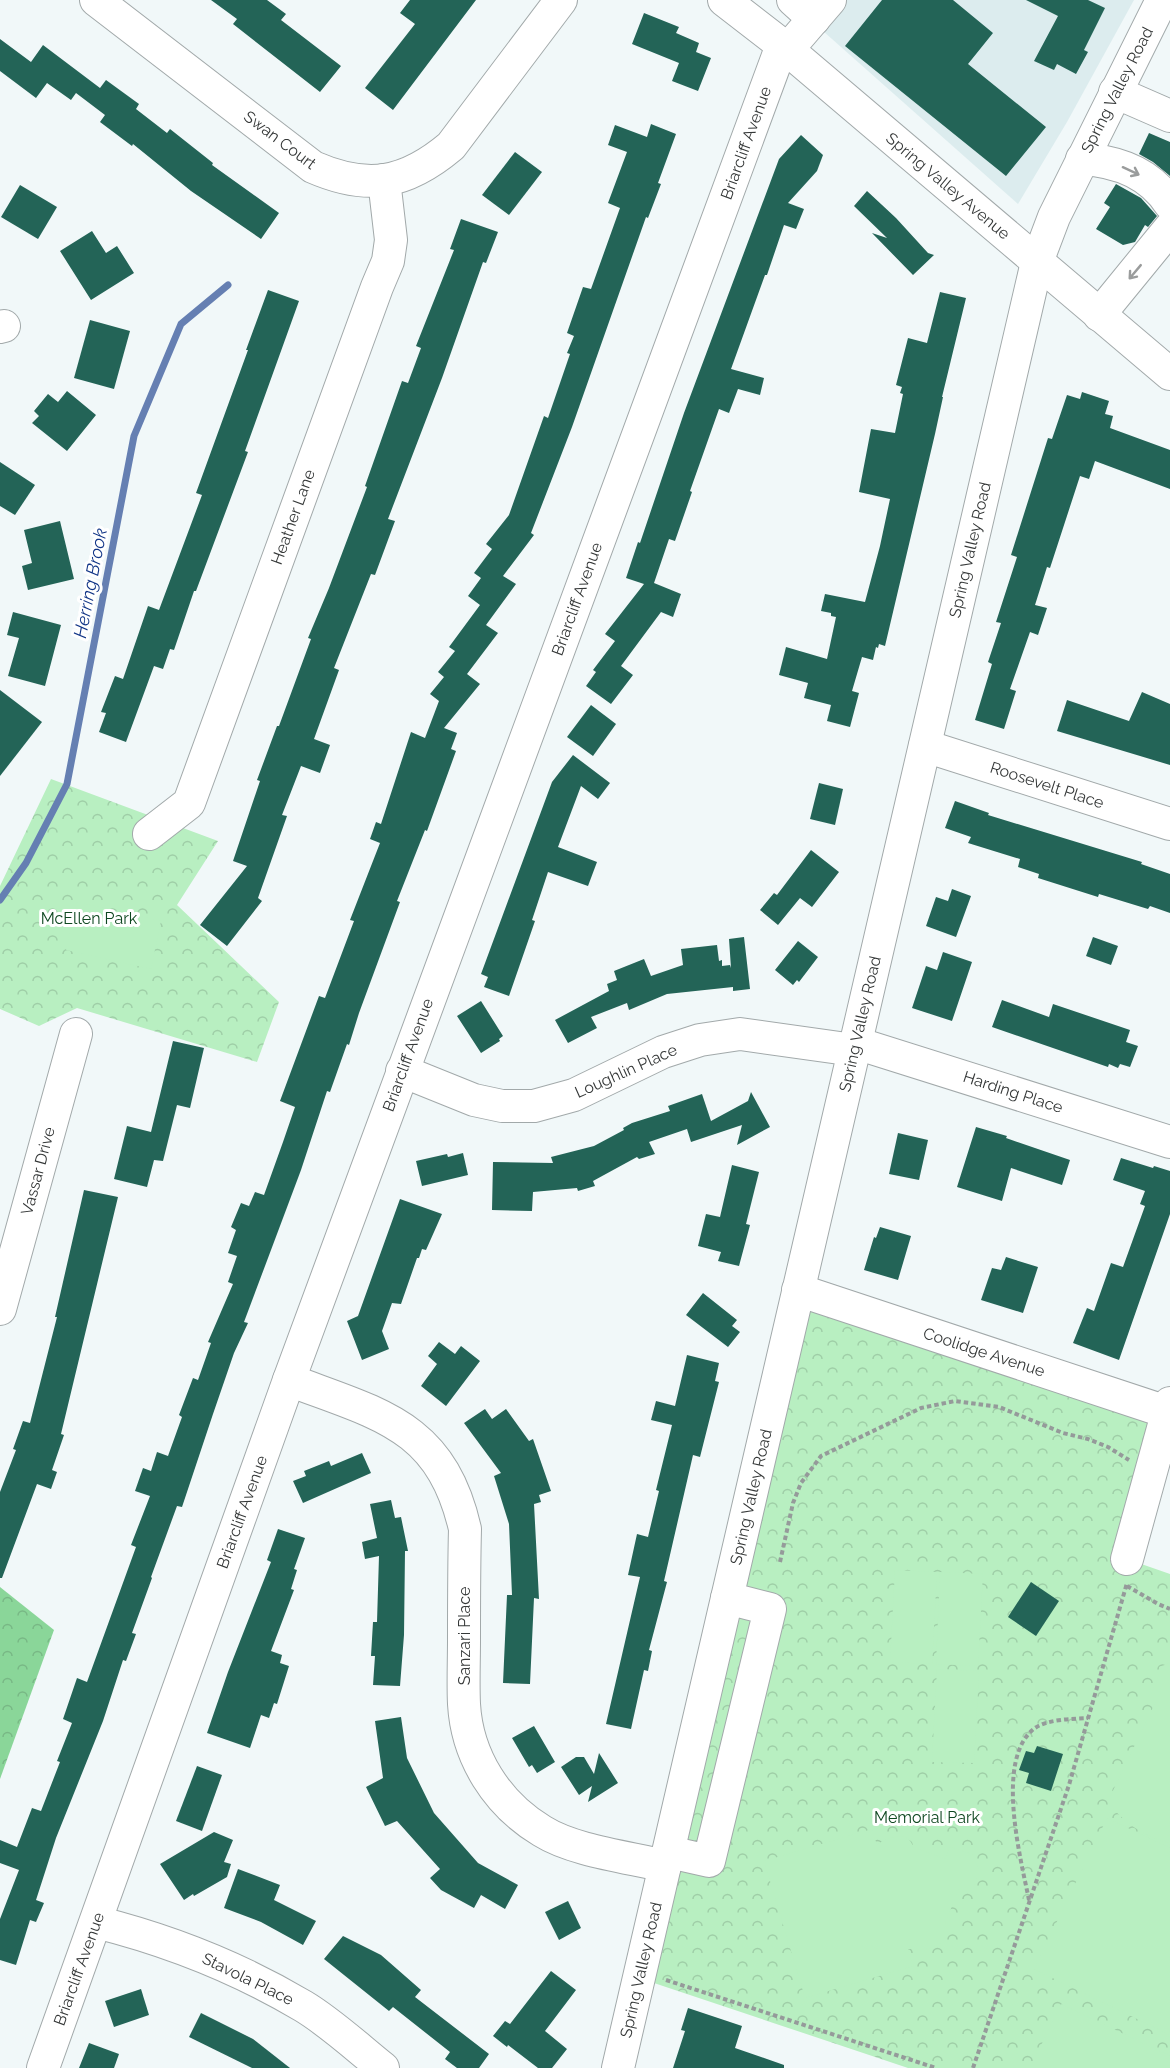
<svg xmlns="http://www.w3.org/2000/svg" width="1170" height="2068" font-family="Raleway,sans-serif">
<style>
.built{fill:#dcecee}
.forest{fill:url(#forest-crowns)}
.park{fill:url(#park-crowns)}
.pitch{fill:#b8efc1}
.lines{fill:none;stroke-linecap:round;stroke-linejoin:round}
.stream{stroke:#657fb2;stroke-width:7}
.building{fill:#236457}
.minor-casing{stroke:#a2a9aa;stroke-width:34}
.path{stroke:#959a9a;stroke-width:4;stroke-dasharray:4.5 3;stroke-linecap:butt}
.minor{stroke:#fff;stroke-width:32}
.oneway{stroke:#9a9c9c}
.labels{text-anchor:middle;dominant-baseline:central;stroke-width:6;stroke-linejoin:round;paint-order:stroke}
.street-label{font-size:16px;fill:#353838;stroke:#fff}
.park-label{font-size:16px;fill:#0e4720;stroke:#fff}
.water-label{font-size:18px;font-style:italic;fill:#103486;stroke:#fff}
</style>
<defs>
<pattern id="forest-crowns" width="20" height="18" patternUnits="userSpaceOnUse" patternTransform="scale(1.5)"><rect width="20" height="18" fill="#8ad699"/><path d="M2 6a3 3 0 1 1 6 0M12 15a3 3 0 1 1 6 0" fill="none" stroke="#78b885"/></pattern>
<pattern id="park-crowns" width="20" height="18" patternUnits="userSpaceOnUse" patternTransform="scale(1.5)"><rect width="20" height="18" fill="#b8efc1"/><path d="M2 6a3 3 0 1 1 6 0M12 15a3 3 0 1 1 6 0" fill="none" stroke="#9fcea7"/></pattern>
</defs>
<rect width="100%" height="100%" fill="#f1f8f9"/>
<polygon class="built" points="788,0 1134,0 1067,122 1018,204"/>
<polygon class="forest" points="0,1587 54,1630 0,1779"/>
<g class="park">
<polygon points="51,779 218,841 177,905 279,1002 257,1062 77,1008 39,1026 0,1009 0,886"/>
<polygon points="798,1290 1167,1412 1127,1559 1170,1574 1170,2068 908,2068 639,1978"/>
</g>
<g class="pitch">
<polygon points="77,902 161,921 151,969 66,950"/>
<polygon points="895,1570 937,1572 932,1664 890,1662"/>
<polygon points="940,1572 983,1574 978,1666 936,1664"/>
<path d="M1170,1663V1843C1147,1838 1121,1822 1108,1801L1156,1701L1151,1694L1159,1675V1667Z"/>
<polygon points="937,1669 979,1671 974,1763 932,1762"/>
<polygon points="1107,1818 1170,1848 1170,2035 1034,1969"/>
<path d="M872,1829L877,1845C887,1837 909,1830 913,1847L945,1859L950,1847L972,1854L979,1870L972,1893L959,1889L945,1923L947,1931L941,1943L928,1949H908L913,1966L805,1998L764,1861Z"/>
<polygon points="1061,2004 1170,2056 1170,2068 1030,2068"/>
</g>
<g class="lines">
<polyline class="stream" points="0,900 26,863 67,784 134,436 181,324 228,285"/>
</g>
<g class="building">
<polygon points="211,0 267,0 286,14 281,20 341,66 320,92 233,24 237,19"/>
<polygon points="410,0 476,0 393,110 365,88 415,24 400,13"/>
<polygon points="882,0 953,0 993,33 968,64 1046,127 1006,176 845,46"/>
<polygon points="1026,0 1088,0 1105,8 1084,50 1088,52 1076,74 1057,64 1054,70 1034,61 1058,16"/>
<polygon points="644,13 679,27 676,33 699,43 696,52 711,58 698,91 672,81 679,63 632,44"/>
<polygon points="0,39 31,62 43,45 100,88 106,80 139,104 136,109 167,133 170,129 213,163 212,165 279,213 261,239 191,191 133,144 132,146 100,122 105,115 76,93 71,100 47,83 36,98 0,71"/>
<polygon points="651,124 676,134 658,183 661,184 648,218 646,217 572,427 531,533 534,535 503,576 516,584 486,625 498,633 467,674 480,684 444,728 457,733 451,749 456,751 427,831 425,830 397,901 400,902 359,1013 349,1045 347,1044 330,1092 327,1091 301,1170 244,1322 248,1323 234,1353 213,1414 182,1507 177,1506 151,1577 152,1578 132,1633 136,1634 126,1661 123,1660 103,1721 56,1838 36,1900 44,1903 36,1922 30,1920 16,1965 0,1960 0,1919 19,1870 0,1863 0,1840 17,1847 32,1808 41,1811 60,1762 57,1761 72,1723 63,1719 77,1678 87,1682 136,1547 131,1545 150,1496 135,1491 143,1468 151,1471 157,1452 168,1456 182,1417 179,1415 193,1378 198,1380 211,1343 208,1342 233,1284 228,1282 237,1256 228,1253 236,1230 231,1227 241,1203 249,1206 255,1192 264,1195 283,1142 295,1107 280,1101 319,996 325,998 354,921 350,920 380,843 370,839 376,822 381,824 411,732 425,738 439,701 430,694 444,677 438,672 455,651 449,647 480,605 468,596 481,578 474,573 492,549 486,544 509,515 544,416 548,418 570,354 567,353 574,336 567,333 583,287 591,289 620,208 608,203 627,152 608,145 615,125 647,137"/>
<polygon points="1149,133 1170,142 1170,176 1153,162 1139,154"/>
<polygon points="801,135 823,155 817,171 788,203 804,209 796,229 784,225 767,275 765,275 731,369 764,378 760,395 738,389 729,413 719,409 690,491 692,492 675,541 669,539 654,583 681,594 673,617 661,612 621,666 633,675 611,704 586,686 596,672 593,670 615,641 605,634 644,584 626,578 638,542 640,543 684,413 779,159"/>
<polygon points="515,152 542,172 509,215 482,195"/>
<polygon points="1116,184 1141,198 1157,216 1148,227 1145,225 1135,242 1123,245 1096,229 1110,207 1104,203"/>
<polygon points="20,185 57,207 38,239 1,217"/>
<polygon points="867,191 896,218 928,253 934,255 913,275 872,233 887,238 854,206"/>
<polygon points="461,219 498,232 486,263 483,262 442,378 388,519 395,521 375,575 371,574 334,668 339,670 314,739 330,745 320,773 301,766 282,815 287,816 258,898 262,901 227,946 200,925 247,866 233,861 260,781 257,780 277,726 279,726 311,639 308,638 329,588 367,487 365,486 402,381 408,383 421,348 416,346 454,250 450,249"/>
<polygon points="92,231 106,253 117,246 134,273 91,300 60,251"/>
<polygon points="268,290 299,301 245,451 248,452 196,591 194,591 174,650 170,649 163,669 154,666 126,742 99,732 106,713 101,712 115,676 123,679 148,606 159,610 202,495 196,493 248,350 246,350"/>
<polygon points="940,292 966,298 942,397 943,397 935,434 885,646 879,644 878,648 876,647 873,660 862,657 852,691 859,693 850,727 827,721 831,705 804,698 808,683 779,675 786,647 827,659 836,617 831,616 831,613 821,611 825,594 865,602 880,546 890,499 859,492 871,429 895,433 903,394 900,393 902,387 896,385 908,338 927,343"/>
<polygon points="90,320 130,331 114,389 74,378"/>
<polygon points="67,391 96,415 67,451 32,423 39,416 34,411 48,394 58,402"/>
<polygon points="1082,392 1109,401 1105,414 1113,416 1110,428 1170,450 1170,489 1095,461 1089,479 1080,476 1050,568 1047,567 1035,605 1047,608 1038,635 1030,632 1010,689 1016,691 1004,729 975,720 992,664 988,662 1001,623 996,622 1017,557 1011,555 1048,438 1052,439 1067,395 1080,399"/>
<polygon points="0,462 35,485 15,515 0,506"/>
<polygon points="60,521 74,579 28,590 22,566 32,563 24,530"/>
<polygon points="13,612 61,625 45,686 8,676 19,638 7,635"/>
<polygon points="0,690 42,722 0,776"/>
<polygon points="1142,692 1170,704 1170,765 1057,731 1067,700 1129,721"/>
<polygon points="591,705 616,724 593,756 567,737"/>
<polygon points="573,755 610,783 598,799 581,786 558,847 597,862 588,886 548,872 532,920 535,921 509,996 484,987 488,977 481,974 552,782"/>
<polygon points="819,783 843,789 835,825 810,819"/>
<polygon points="955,801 989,813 988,815 1142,862 1141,864 1170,874 1170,913 1150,906 1148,909 1099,894 1098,897 1038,878 1039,874 1018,867 1020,859 968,843 971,837 945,828"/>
<polygon points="811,850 839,872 812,907 800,898 778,925 760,910 774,893 777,895"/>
<polygon points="952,889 971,896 956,937 926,926 936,897 948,901"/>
<polygon points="744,937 750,989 733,991 733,987 667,994 629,1010 627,1003 591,1017 597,1028 568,1043 555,1020 609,991 607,984 617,980 614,971 644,959 651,976 683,965 681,949 717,945 719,961 722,960 722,966 730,965 731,968 729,939"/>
<polygon points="1093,937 1118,946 1111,965 1086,956"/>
<polygon points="798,941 818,957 799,982 797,980 793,985 775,970"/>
<polygon points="943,952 972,962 952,1021 912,1008 926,966 937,970"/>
<polygon points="1002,1000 1049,1017 1053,1004 1130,1030 1126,1042 1138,1046 1130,1067 1120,1064 1118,1068 1109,1064 1108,1067 992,1027"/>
<polygon points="481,1001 503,1036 499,1039 500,1041 481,1053 457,1016"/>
<polygon points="173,1041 204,1048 190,1108 177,1105 163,1161 154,1160 147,1187 114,1179 127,1126 151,1132"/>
<polygon points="751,1092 770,1127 737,1145 742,1125 691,1142 687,1129 649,1142 655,1154 639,1159 637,1157 593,1181 595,1186 578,1191 577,1188 533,1192 532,1211 492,1210 493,1162 553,1163 551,1157 594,1146 624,1130 623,1128 632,1123 670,1111 668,1106 702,1094 711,1121 748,1101"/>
<polygon points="976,1127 1007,1136 1006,1138 1070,1160 1062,1185 1011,1168 1002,1201 957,1187"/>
<polygon points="898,1133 928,1140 919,1180 889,1174"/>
<polygon points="463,1153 468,1175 422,1186 416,1161 447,1154 448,1157"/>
<polygon points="1121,1158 1153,1168 1154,1166 1170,1171 1170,1214 1119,1360 1073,1343 1087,1308 1094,1311 1111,1263 1123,1267 1145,1206 1140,1204 1145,1191 1113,1180"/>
<polygon points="732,1165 759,1172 746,1224 750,1225 739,1266 718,1261 721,1252 698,1246 706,1214 720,1217"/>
<polygon points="84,1190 118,1197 61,1434 64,1435 52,1470 57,1472 51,1489 37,1484 2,1578 0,1578 0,1492 16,1450 13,1449 23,1421 30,1423 57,1317 55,1317"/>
<polygon points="400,1199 442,1214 426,1250 422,1249 419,1258 417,1258 401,1304 392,1303 382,1331 389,1349 362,1360 347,1321 358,1316"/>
<polygon points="880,1227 911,1236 898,1280 864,1270 874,1237 876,1238"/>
<polygon points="1006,1257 1038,1267 1023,1313 981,1300 992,1268 1001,1270"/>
<polygon points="703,1293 737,1320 732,1326 740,1332 728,1347 686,1315"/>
<polygon points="439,1342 455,1354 461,1346 480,1361 446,1406 421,1386 437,1364 428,1356"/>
<polygon points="687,1355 719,1363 715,1381 719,1382 700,1457 693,1455 664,1581 667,1582 649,1650 652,1651 648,1671 644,1670 631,1729 606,1724 640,1577 628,1575 637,1534 648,1537 659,1491 656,1490 672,1425 651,1420 656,1401 675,1406"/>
<polygon points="485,1409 492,1419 506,1409 529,1441 533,1439 551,1491 539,1495 541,1502 534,1504 539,1599 534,1598 530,1684 503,1683 507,1595 512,1595 509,1524 494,1476 501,1473 464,1423"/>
<polygon points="362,1453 371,1473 303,1503 293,1481 306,1476 304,1471 329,1461 331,1466"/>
<polygon points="391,1500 395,1518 401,1517 408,1551 405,1551 404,1635 400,1686 373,1685 375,1656 371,1656 373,1622 377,1622 379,1556 365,1559 362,1542 377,1538 370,1504"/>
<polygon points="278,1529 305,1538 294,1569 297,1570 291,1589 294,1590 271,1651 282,1655 280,1663 289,1666 277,1704 274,1703 269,1718 261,1715 250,1748 207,1733 228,1672 271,1562 267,1560"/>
<polygon points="1031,1582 1059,1601 1036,1636 1008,1617"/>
<polygon points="401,1717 407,1758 434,1813 478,1863 518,1885 505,1909 481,1895 474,1908 441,1890 430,1878 440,1869 397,1821 385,1826 366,1787 383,1778 375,1721"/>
<polygon points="534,1726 555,1762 537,1773 532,1765 529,1767 512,1738"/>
<polygon points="1037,1746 1063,1754 1051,1791 1026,1783 1029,1773 1019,1770 1026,1751 1034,1753"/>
<polygon points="599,1753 618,1783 588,1802 592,1786 579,1795 561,1767 576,1757 584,1757 594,1774"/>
<polygon points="197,1766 222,1775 202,1831 176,1821"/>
<polygon points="214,1832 233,1840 224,1862 231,1864 227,1877 194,1896 193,1894 184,1900 160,1864"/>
<polygon points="238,1869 280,1885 274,1900 316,1921 303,1945 261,1922 224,1908"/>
<polygon points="568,1901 581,1928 559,1940 545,1912"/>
<polygon points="343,1936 381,1955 421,1990 415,1997 489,2054 479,2068 457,2068 445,2059 450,2052 393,2007 389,2011 324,1959"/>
<polygon points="551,1971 576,1990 545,2031 567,2049 552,2068 538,2068 508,2045 507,2047 493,2036 505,2021 510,2024"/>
<polygon points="141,1989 149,2015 114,2027 105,2001"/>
<polygon points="688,2008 742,2026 735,2048 784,2065 784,2068 673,2068 685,2031 681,2030"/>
<polygon points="201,2013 253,2039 290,2068 252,2068 189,2037"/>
<polygon points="89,2043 119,2054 114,2068 79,2068"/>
</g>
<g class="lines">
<defs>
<g id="minor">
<path d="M96,0L313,167C368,191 406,184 451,146L561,0"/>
<polyline points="724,0 782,45 1170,374"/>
<polyline points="793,0 814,19"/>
<polyline points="787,50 830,0"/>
<polyline points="1115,92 1170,116"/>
<path d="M1082,159C1117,161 1150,173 1170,204"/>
<polyline points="1099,315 1170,228"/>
<polyline points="0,327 4,326"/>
<polyline points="925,746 1170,824"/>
<polyline points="149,834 189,803 377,287 388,261 391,240 384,180"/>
<polyline points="856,1043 1170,1142"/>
<polyline points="402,1071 474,1100 502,1106 534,1106 574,1095 663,1052 700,1040 740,1034 854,1050"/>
<polyline points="798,1290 1170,1413"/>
<polyline points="0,1309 76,1034"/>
<path d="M289,1380C378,1414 441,1424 465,1529C464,1566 464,1603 464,1640C464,1661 463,1683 464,1704C467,1757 497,1804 542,1831C574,1851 628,1857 665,1866"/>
<polyline points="1127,1559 1170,1403"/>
<polyline points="669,1852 709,1861 770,1609 727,1598"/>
<path d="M96,1922C168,1940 239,1968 303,2006C330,2022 358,2048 383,2068"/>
<polyline points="43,2068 289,1380 782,45"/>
<polyline points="618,2068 1037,262 1054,217 1162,0"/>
</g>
</defs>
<use href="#minor" class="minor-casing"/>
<g class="path">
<polyline points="780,1562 793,1503 801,1483 821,1456 921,1408 955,1401 999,1407 1063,1433 1088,1439 1108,1447 1129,1460"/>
<polyline points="1127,1586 1158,1604 1170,1609"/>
<path d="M1029,1900C1021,1860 994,1758 1035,1728C1048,1719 1072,1719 1088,1718"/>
<polyline points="666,1980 936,2068"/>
<polyline points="973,2068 1069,1785 1127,1583"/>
</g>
<use href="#minor" class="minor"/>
</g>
<defs><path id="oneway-shaft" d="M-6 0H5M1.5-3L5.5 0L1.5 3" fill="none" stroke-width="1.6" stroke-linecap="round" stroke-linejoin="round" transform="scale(1.5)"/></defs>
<g class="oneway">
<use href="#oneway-shaft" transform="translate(1131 171) rotate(25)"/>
<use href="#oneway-shaft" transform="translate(1135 272) rotate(130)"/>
</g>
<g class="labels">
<g class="street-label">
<text transform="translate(1117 90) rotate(-63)">Spring Valley Road</text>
<text transform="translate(280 140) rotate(37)">Swan Court</text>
<text transform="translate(746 143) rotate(-70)">Briarcliff Avenue</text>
<text transform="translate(948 186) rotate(40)">Spring Valley Avenue</text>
<text transform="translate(293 517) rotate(-70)">Heather Lane</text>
<text transform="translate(970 550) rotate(-77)">Spring Valley Road</text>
<text transform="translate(577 599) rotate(-70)">Briarcliff Avenue</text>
<text transform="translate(1047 785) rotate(18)">Roosevelt Place</text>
<text transform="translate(860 1024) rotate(-77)">Spring Valley Road</text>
<text transform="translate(408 1055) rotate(-70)">Briarcliff Avenue</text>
<text transform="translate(626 1071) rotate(-24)">Loughlin Place</text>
<text transform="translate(1013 1092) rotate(18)">Harding Place</text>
<text transform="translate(38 1171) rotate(-75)">Vassar Drive</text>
<text transform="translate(984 1352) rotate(18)">Coolidge Avenue</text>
<text transform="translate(751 1497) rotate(-77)">Spring Valley Road</text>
<text transform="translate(242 1512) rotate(-70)">Briarcliff Avenue</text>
<text transform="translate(464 1636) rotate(-90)">Sanzari Place</text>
<text transform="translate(79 1969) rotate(-70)">Briarcliff Avenue</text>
<text transform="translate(641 1970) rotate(-77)">Spring Valley Road</text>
<text transform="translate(248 1979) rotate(26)">Stavola Place</text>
</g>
<g class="park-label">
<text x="89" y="918">McEllen Park</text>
<text x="927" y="1817">Memorial Park</text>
</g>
<g class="water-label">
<text transform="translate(90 583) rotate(-79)">Herring Brook</text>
</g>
</g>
</svg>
